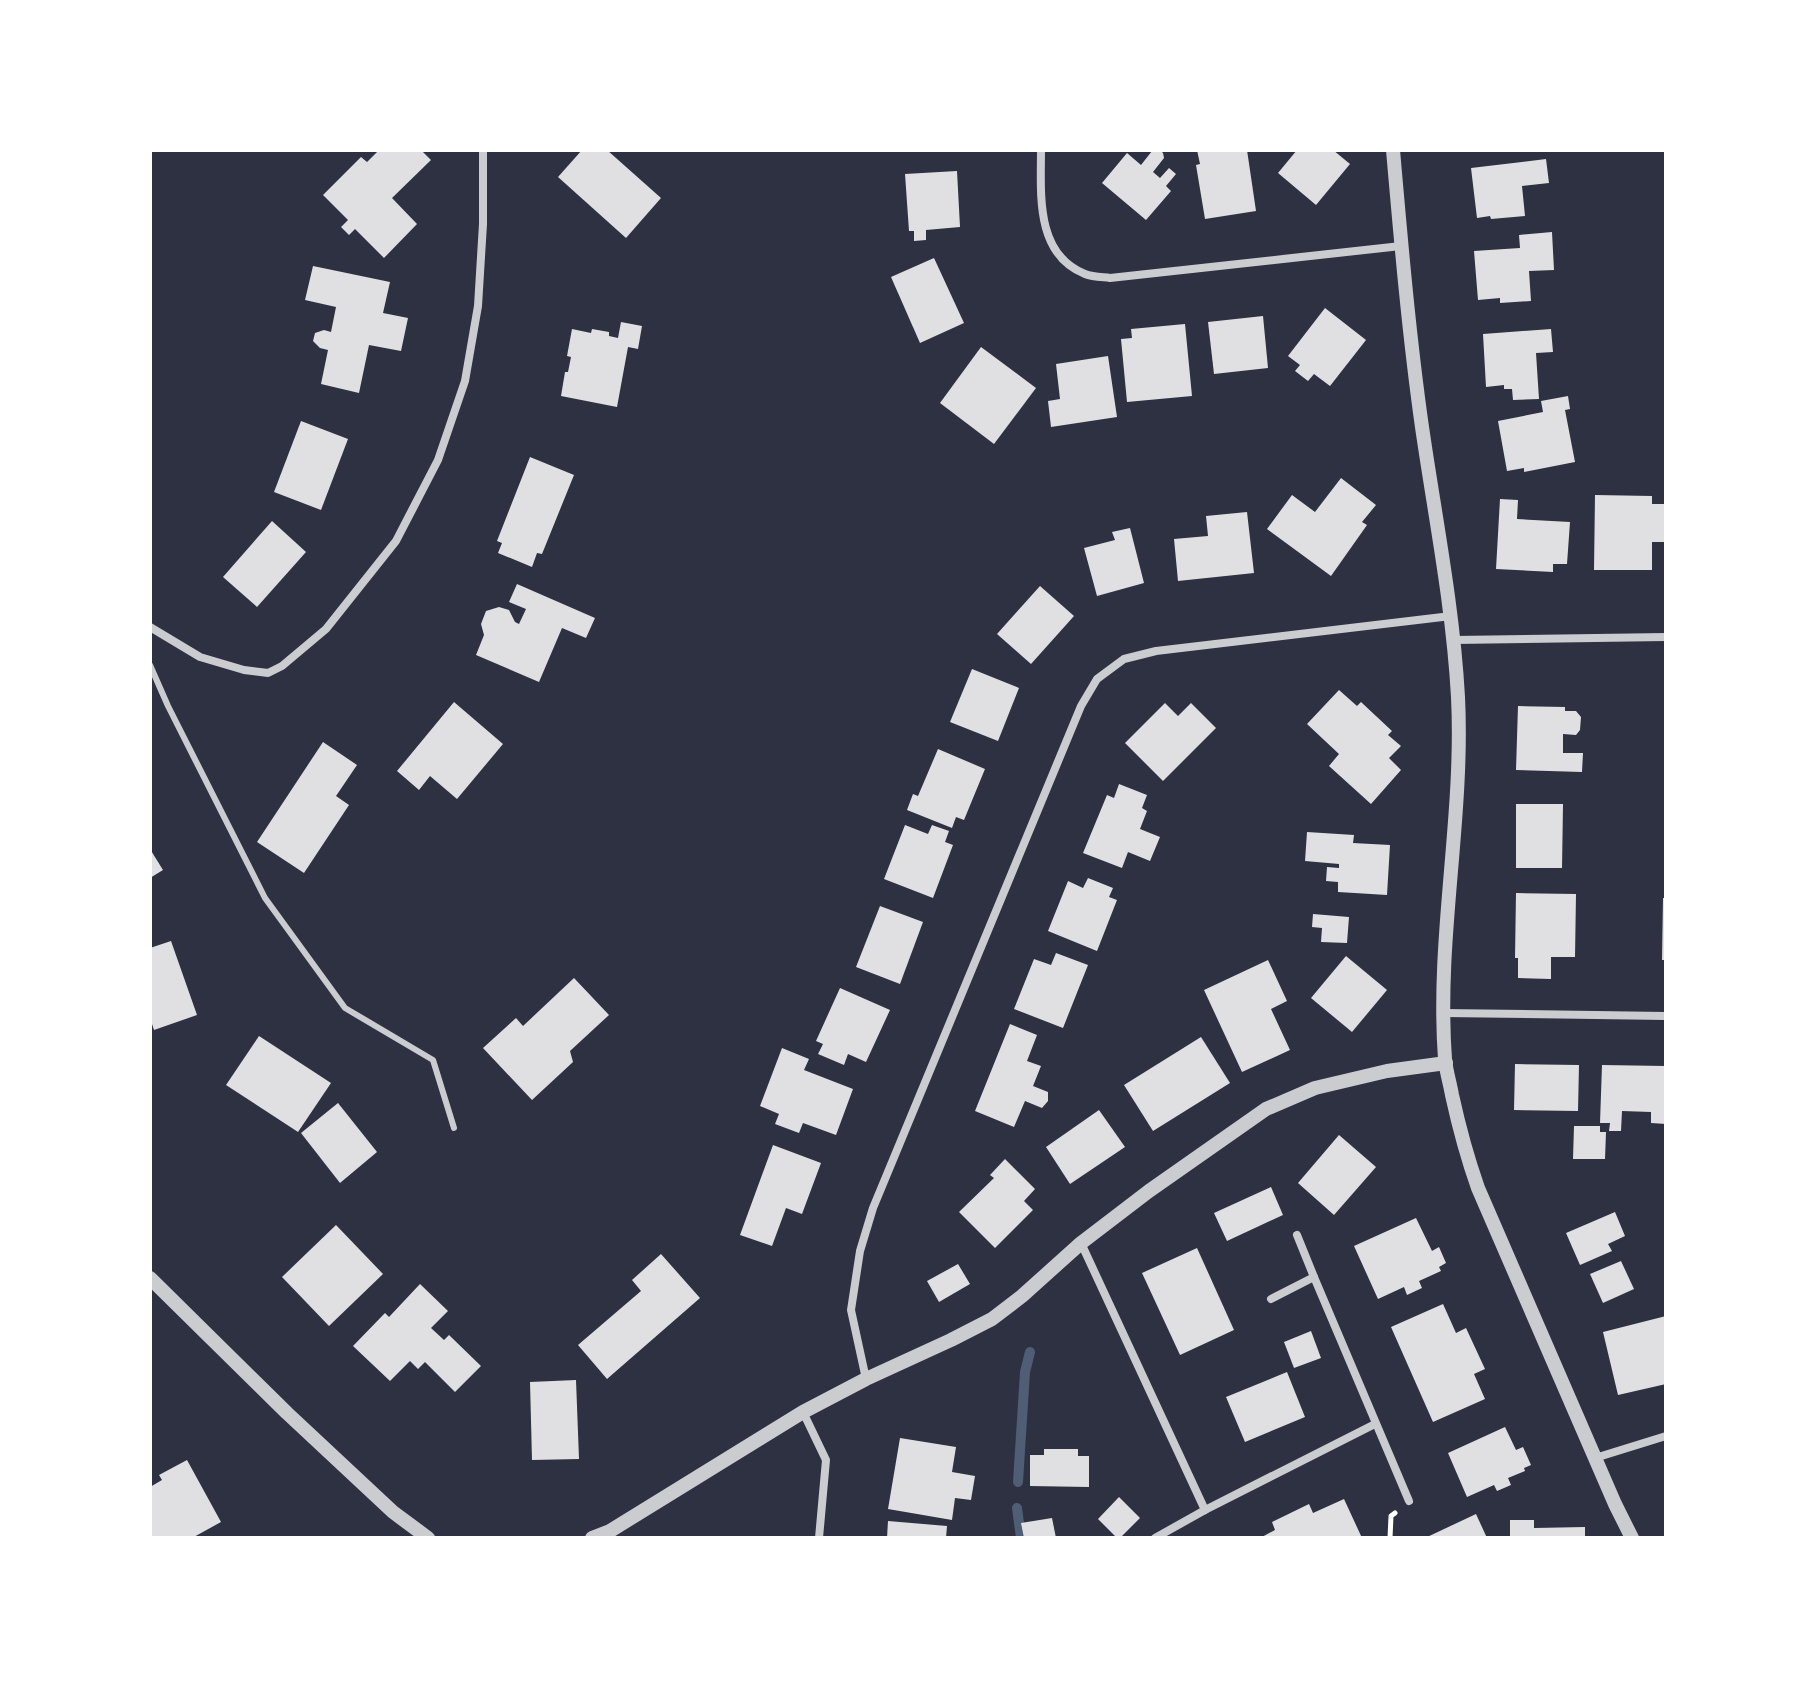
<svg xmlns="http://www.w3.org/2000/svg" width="1816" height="1688" font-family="Signika,sans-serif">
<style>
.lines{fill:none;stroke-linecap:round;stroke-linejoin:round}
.stream{stroke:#4f5d75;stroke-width:10}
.building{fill:#e0e0e3}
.path{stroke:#fff;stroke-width:5}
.service{stroke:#caccd0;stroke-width:6}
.minor{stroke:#caccd0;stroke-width:8}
.tertiary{stroke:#caccd0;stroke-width:14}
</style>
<rect width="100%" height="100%" fill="#2d3142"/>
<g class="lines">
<g class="stream">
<polyline points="1018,1482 1025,1372 1030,1352"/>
<polyline points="1017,1508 1021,1538"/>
</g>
</g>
<g class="building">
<polygon points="379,150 421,150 431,160 392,198 417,224 384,258 355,229 349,235 341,227 348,220 323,195 361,157 367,162"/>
<polygon points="582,150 607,150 661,198 626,238 558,177"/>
<polygon points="1160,150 1163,153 1164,158 1153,172 1160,178 1169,168 1176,174 1166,186 1171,191 1146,220 1102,183 1127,153 1141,165 1152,151"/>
<polygon points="1197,150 1247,150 1256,211 1205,219 1196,165 1200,164"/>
<polygon points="1297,150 1333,150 1350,164 1316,205 1278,173"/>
<polygon points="1546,159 1549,183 1522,186 1525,216 1491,219 1490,216 1477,218 1471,168"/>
<polygon points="957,171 960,227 926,230 926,240 914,241 914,231 909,231 905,174"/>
<polygon points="1552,232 1554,270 1529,271 1531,301 1500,303 1500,298 1478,300 1474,251 1520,248 1519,235"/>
<polygon points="934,258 964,323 920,343 891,277"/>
<polygon points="313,266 390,282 383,313 408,318 401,351 369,345 359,393 321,384 328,350 320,348 313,341 315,333 324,330 331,332 336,307 305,300"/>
<polygon points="1325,308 1366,340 1330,386 1314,374 1308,381 1295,371 1300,365 1288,356"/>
<polygon points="1263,316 1268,368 1214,374 1208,322"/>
<polygon points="621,322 642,326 638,349 628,347 617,407 561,396 565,372 568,372 571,357 567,356 572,329 591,333 592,329 609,332 609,336 618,338"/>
<polygon points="1185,324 1192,396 1127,402 1121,339 1132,338 1131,329"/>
<polygon points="1551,329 1553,352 1536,353 1539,399 1513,400 1512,389 1504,389 1504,385 1486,387 1483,334"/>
<polygon points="981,347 1036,388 994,444 940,403"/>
<polygon points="1108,356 1117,417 1051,427 1048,401 1060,399 1056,364"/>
<polygon points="1568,396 1570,409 1565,410 1575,462 1524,472 1524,468 1507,471 1498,421 1543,412 1541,401"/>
<polygon points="301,421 348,439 321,510 274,492"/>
<polygon points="530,457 574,475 542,554 537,553 532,567 498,553 502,543 497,541"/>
<polygon points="1341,478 1376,505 1362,522 1367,525 1331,576 1267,529 1292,495 1315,512"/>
<polygon points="1595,495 1652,496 1652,504 1666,504 1666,542 1652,542 1652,570 1594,570"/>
<polygon points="1500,499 1518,500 1517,519 1570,522 1567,564 1553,564 1553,572 1496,569"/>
<polygon points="1247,512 1254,573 1178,581 1174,539 1208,536 1206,516"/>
<polygon points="272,521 306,552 257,607 223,577"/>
<polygon points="1130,528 1144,583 1097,596 1084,548 1115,540 1112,532"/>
<polygon points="517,584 595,618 586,638 562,628 539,682 476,655 484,635 481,624 486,611 499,607 509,610 515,622 519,624 526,609 509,602"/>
<polygon points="1040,586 1074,616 1031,664 997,634"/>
<polygon points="972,669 1019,688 998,741 950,722"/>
<polygon points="1339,690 1357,706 1361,702 1392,731 1388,735 1401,746 1389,758 1401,770 1371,804 1329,766 1339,754 1307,724"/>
<polygon points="454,702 503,744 457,799 430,776 419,790 397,771"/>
<polygon points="1165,703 1178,716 1191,703 1216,728 1163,781 1125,743"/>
<polygon points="1518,706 1565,707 1565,711 1576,711 1581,717 1580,730 1576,735 1563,734 1563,753 1583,753 1582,772 1516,770"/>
<polygon points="323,742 357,765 336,796 349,805 304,873 257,842"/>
<polygon points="938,749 985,769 964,820 956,817 952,828 907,810 913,794 918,796"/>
<polygon points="1119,784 1147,795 1142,808 1147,811 1140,829 1160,837 1150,861 1128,852 1122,868 1083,853 1107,795 1114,798"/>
<polygon points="1516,804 1563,804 1562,868 1516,868"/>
<polygon points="905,825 928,834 932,825 949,831 945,842 953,845 933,898 884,879"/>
<polygon points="1307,832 1354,835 1353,843 1390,845 1387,895 1338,892 1338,882 1326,881 1327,867 1339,868 1339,864 1305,861"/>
<polygon points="150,849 163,870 150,878"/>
<polygon points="1088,878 1113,888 1109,897 1117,900 1097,951 1048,931 1068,881 1083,888"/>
<polygon points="1516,893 1576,894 1575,957 1551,957 1551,979 1518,978 1518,958 1515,958"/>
<polygon points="1663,898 1666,898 1666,960 1662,960"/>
<polygon points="880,906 923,922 900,984 856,967"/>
<polygon points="1313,914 1349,917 1347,943 1321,942 1322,928 1312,927"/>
<polygon points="171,941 197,1015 154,1030 150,1018 150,948"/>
<polygon points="1056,953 1088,965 1063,1028 1014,1009 1034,959 1051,965"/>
<polygon points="1346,956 1387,990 1352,1032 1311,998"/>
<polygon points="1268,960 1287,1001 1271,1009 1290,1050 1242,1072 1204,990"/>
<polygon points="574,978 609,1015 570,1051 573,1062 532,1100 483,1048 516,1018 523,1026"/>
<polygon points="840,988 890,1010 866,1062 848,1054 844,1065 818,1054 823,1044 816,1041"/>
<polygon points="1010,1024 1037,1035 1027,1061 1041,1066 1033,1086 1048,1092 1048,1101 1042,1108 1025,1101 1014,1127 975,1111"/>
<polygon points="259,1036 331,1083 298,1132 226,1085"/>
<polygon points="1201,1037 1230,1083 1153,1131 1124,1085"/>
<polygon points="782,1048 809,1059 804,1070 853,1089 836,1135 803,1123 799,1133 775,1124 779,1114 760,1106"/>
<polygon points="1515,1064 1579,1065 1578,1111 1514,1110"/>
<polygon points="1602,1065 1666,1066 1666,1124 1651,1123 1651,1112 1622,1111 1621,1131 1609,1131 1610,1123 1600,1123"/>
<polygon points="338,1103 377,1152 340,1183 301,1133"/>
<polygon points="1099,1110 1125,1147 1070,1184 1046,1147"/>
<polygon points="1574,1126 1600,1126 1600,1132 1606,1132 1605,1159 1573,1159"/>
<polygon points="1339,1135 1376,1167 1334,1215 1298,1183"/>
<polygon points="773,1145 821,1163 802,1214 786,1208 772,1246 740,1235"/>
<polygon points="1005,1159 1035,1189 1024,1201 1033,1210 995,1248 959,1212 994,1178 990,1175"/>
<polygon points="1271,1187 1283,1215 1227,1241 1214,1213"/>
<polygon points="1615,1212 1625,1236 1608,1244 1612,1251 1580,1265 1566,1233"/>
<polygon points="1416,1218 1432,1251 1439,1247 1446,1263 1439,1267 1441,1271 1419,1281 1422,1288 1407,1295 1404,1287 1378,1299 1354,1246"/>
<polygon points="336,1225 383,1274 329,1326 282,1277"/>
<polygon points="1197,1248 1234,1330 1180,1355 1142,1273"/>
<polygon points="661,1254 700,1298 607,1379 578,1345 641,1291 632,1280"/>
<polygon points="1621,1261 1634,1289 1603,1303 1590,1274"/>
<polygon points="958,1264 970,1284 939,1302 927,1281"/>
<polygon points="420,1284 448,1311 431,1328 444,1340 449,1335 481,1366 455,1392 425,1362 418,1369 410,1361 390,1381 353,1346 385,1313 389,1317"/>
<polygon points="1443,1304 1456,1333 1466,1328 1485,1369 1474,1374 1485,1399 1433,1422 1391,1327"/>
<polygon points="1666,1316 1666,1384 1618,1395 1603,1332"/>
<polygon points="1311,1331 1321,1358 1294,1368 1284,1342"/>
<polygon points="1287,1372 1305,1417 1245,1442 1226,1397"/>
<polygon points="576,1380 579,1459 532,1460 530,1382"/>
<polygon points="1505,1427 1516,1450 1523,1447 1531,1465 1524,1468 1525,1471 1508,1478 1511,1485 1497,1491 1494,1485 1467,1497 1448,1453"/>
<polygon points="900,1438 956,1447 952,1472 975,1476 971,1500 955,1498 952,1520 888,1509"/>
<polygon points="1044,1449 1078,1449 1078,1456 1089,1456 1089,1487 1030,1486 1030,1455 1044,1455"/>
<polygon points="187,1460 221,1522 192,1538 150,1538 150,1487 162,1480 159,1475"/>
<polygon points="1119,1497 1140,1518 1120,1538 1117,1538 1098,1519"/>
<polygon points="1344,1499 1362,1538 1260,1538 1275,1530 1272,1522 1309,1504 1313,1513"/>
<polygon points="1476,1514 1487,1538 1425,1538"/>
<polygon points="1052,1518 1056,1538 1024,1538 1021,1523"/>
<polygon points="1510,1520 1534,1520 1534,1528 1585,1527 1585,1538 1510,1538"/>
<polygon points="888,1521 947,1526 946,1538 887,1538"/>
</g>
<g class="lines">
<polyline class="path" points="1390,1538 1391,1516 1395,1513"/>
<polyline class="service" points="150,665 168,706 265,898 345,1008 433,1060 454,1128"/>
<g class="minor">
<path d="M1041,150C1041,194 1035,254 1085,274C1093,277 1102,277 1110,278L1401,246"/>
<polyline points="150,627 200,657 244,670 268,673 282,666 326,629 396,541 438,460 465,381 478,306 483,224 483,150"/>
<polyline points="1454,640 1666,637"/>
<polyline points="1443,1013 1666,1016"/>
<polyline points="1081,1243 1205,1510"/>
<polyline points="1314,1277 1409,1501"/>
<polyline points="1271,1299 1314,1277 1297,1235"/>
<polyline points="866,1379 851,1310 860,1251 873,1208 1081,706 1097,679 1124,659 1156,651 1451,616"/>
<polyline points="803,1412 826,1460 819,1538"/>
<polyline points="1595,1458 1666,1436"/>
<polyline points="1155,1538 1205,1510 1375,1424"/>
</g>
<g class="tertiary">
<path d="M1393,150C1401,242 1409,335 1422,427C1435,517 1453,606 1458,697C1464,818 1436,938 1445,1059C1446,1071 1450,1083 1452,1095C1459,1127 1467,1157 1478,1188L1615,1504L1632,1538"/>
<polyline points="150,1278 287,1413 393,1512 428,1538"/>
<polyline points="592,1538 610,1531 803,1412 866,1379 951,1340 992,1319 1022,1296 1081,1243 1149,1191 1266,1109 1315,1088 1387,1071 1446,1063"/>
</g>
</g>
<rect width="1816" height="1688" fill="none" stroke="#ffffff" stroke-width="304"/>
</svg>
